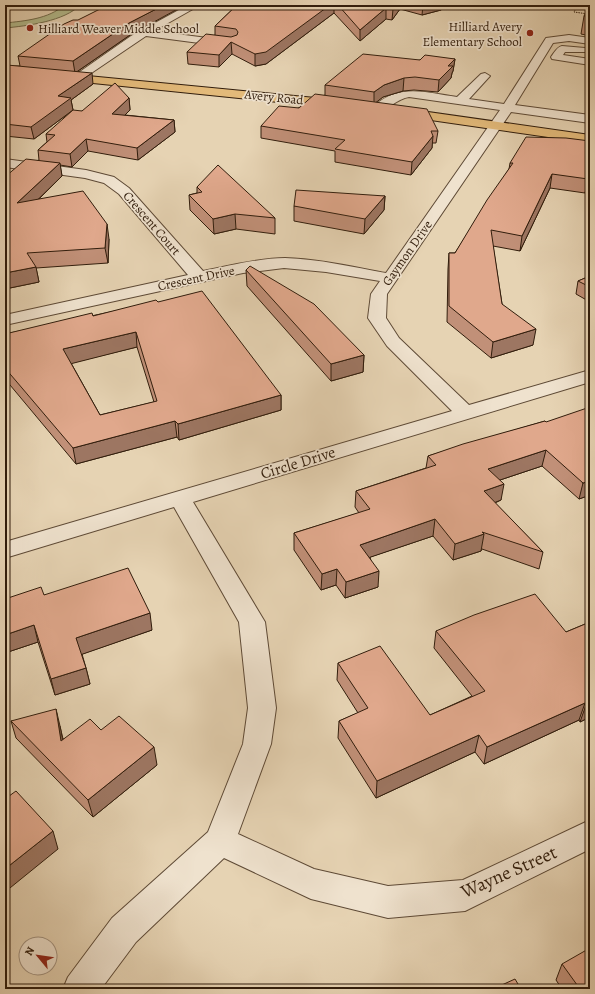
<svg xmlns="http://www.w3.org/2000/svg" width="595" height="994" font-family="Alegreya,serif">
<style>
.green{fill:#b4bc8d;stroke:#726c4c}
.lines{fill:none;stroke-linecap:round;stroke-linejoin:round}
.minor-casing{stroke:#5e4a36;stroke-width:2}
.major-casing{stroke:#311d0c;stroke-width:2}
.path{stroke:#311d0c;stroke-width:1;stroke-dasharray:1.5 1;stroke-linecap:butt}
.minor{fill:#efe2ce;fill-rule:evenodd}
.major{fill:#e3ba7a;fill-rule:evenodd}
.wall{fill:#c19078;stroke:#311d0c;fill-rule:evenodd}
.shaded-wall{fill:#9d7662;stroke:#311d0c}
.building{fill:#e0a88c;stroke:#311d0c;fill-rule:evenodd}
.poi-dot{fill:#8f2418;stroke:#efe2ce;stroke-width:1.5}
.labels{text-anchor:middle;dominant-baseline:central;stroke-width:3.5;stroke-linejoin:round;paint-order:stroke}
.far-poi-label{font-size:13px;fill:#311d0c;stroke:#efe2ce;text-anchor:end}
.far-street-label{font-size:13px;fill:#311d0c;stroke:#efe2ce}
.street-label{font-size:16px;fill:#311d0c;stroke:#efe2ce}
.near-street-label{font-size:19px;fill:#311d0c;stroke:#efe2ce}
</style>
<rect width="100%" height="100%" fill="#e6d3b3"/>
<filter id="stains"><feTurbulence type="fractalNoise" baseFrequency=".005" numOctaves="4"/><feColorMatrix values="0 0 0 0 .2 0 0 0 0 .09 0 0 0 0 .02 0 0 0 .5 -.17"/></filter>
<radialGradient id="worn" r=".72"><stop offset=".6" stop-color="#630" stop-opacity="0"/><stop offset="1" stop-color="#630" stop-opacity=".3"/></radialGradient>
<path class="green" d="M64,5H80C65,21 27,26 5,28V23C24,21 49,19 64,5Z"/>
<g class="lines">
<defs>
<g id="minor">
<polygon points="188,5 200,5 154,31 230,41 234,42 235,44 234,46 230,47 146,36 81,80 73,80 71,78 131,36"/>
<path d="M569,35L590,38V44L569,41L553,43L515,105L590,115V123L511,112L387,294L386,318L399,338L469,405L590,370V382L193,502L265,622L276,708L271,744L238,834L314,869L388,886L463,880L590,820V849L465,911L388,918L311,899L224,858L136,942L101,989H63L68,977L112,918L208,832L243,744L248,708L239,622L174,507L5,558V542L452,411L387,346L368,318L371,294L380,281L326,272L284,268L243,273L5,325V315L188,275L119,194L104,183L85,178L5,167V159L86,170L114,177L129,188L203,271C228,266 260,258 285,258C319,259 353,267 386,273L500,110L409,97C395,99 384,114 374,112L372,109L374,106C400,83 426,93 457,97L481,74L485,73L490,76L469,99L504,104L546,38Z"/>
<path d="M562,46L585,48L586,50L585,52H565L563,55L590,59V65L552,59L551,57C554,53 557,47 562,46Z"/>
</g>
<g id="major">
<polygon points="5,68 336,100 340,102 342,104 340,106 336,108 5,74"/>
<polygon points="400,108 590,135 590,143 396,115 394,112 396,109"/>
</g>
</defs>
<use href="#minor" class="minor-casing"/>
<use href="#major" class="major-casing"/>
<polyline class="path" points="578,5 574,12 588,14"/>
<use href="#minor" class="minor"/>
<use href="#major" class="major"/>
</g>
<g class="wall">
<polygon points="237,5 447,5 441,10 422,15 400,9 392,20 386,19 360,41 334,13 266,64 255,66 232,54 219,67 188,64 187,52 215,35 215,26"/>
<polygon points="590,7 590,36 581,34 584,16"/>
<polygon points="130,35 78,71 93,84 71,100 73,110 34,139 5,136 5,66 20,66 18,56"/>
<polygon points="455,59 453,71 452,73 451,78 438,92 414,90 403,91 383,97 376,102 438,131 436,143 432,143 432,148 411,175 335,162 335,151 261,138 261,126 325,95 325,85 420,60"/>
<polygon points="129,98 130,110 125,115 174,120 175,132 138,160 88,151 72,167 60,165 62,176 39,199 109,239 108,263 36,268 39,282 5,289 5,177 39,160 38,150 47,142 46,134 82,111"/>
<polygon points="590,141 590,183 585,193 550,188 520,251 493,246 502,304 533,345 491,358 447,322 448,269 449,253 455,253 509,169 510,163"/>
<polygon points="197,187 275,218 275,234 236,229 214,234 190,210 189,195 197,193"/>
<polygon points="385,196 384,210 364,234 294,221 294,206"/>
<polygon points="246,270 364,355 363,372 331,381 247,286"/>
<polygon points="590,276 590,302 576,294 578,281"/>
<path d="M158,302L281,395V410L179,440L177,437L76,464L5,379V334ZM137,347L154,402L100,415L71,363Z"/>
<polygon points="545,421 590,495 579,499 542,466 500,480 501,500 495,503 543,552 539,569 482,549 481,551 453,560 433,536 370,557 378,587 345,598 336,585 321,590 294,550 294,533 359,513 355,507 356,491 426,468 428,456"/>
<polygon points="44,595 152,630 82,654 86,668 90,684 55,695 38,642 5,653"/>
<polygon points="590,622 590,717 580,722 579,720 484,764 475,752 376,798 338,738 339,721 358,713 337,680 338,663 430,715 472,696 434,648 436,631 566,632"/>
<polygon points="11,721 60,726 63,739 101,730 157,765 93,817 16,738"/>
<polygon points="562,964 590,989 562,989 556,980"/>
</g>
<g class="shaded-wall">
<polygon points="164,5 185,5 130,35 75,73 73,61 129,23"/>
<polygon points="330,5 334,5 334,13 266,64 255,66 255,54"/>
<polygon points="396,5 401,5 400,9 392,20 393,9"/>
<polygon points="423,5 447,5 441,10 422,15"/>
<polygon points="386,8 386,19 360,41 360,30"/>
<polygon points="231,42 232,54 219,67 219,55"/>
<polygon points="455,59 453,71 452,73 451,78 438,92 439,80 448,66"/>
<polygon points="92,73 93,84 71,100 73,110 34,139 31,127 58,96"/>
<polygon points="404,78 403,91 383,97 374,104 374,92 384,85"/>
<polygon points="129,98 130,110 114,126 112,114"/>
<polygon points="174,120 175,132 138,160 137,148"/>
<polygon points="433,136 432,148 411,175 412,162"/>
<polygon points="86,139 88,151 72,167 70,154"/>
<polygon points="60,163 62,176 20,217 17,203"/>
<polygon points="552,174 550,188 520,251 522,236"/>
<polygon points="590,176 590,183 585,193 588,179"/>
<polygon points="385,196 384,210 364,234 365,219"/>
<polygon points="235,214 236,229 214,234 213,219"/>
<polygon points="107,224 109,239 108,263 105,248"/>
<polygon points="36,267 39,282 5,289 5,273"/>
<polygon points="536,329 533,345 491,358 493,342"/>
<polygon points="136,332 137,347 66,365 63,349"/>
<polygon points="364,355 363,372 331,381 331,364"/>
<polygon points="281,395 281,410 179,440 178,424"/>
<polygon points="175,421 177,437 76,464 73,448"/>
<polygon points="546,450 542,466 485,485 488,469"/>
<polygon points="590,481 590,495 579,499 583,483"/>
<polygon points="504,484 501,500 481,508 484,491"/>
<polygon points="435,519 433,536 359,561 360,545"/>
<polygon points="484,534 481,551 453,560 455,544"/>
<polygon points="337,569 336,585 321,590 322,574"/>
<polygon points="379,571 378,587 345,598 346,582"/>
<polygon points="150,613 152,630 80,655 76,638"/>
<polygon points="34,625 38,642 5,653 5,635"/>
<polygon points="86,668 90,684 55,695 51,679"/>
<polygon points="585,703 579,720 484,764 487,747"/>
<polygon points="590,703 590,717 580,722 586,705"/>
<polygon points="56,709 60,726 66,758 61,741"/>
<polygon points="479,735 475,752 376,798 377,781"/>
<polygon points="154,747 157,765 93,817 88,800"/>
<polygon points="53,831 58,849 5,892 5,869"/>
</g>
<g class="building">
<polygon points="108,5 164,5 129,23 73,61 18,56 64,24 73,20 78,20"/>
<polygon points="237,5 330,5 266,52 255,54 231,42 219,55 187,52 206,34 231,37 237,35 238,32 236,29 215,26"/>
<polygon points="338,5 396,5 393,9 386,8 360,30"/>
<polygon points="590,7 590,16 584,16"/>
<polygon points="363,54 420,60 425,55 455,59 448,66 453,66 439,80 415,77 404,78 384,85 374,92 325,85"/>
<polygon points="7,65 92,73 58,96 71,98 31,127 5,124 5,66"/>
<polygon points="115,83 129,98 112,114 174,120 137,148 86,139 70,154 38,150 55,135 46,134 73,110 82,111"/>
<polygon points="315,94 427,109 438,131 431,131 433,136 412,162 335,149 345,140 261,126 279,106 299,108"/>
<polygon points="526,137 566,138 590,141 590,176 588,179 552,174 522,236 491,230 502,304 536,329 493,342 449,306 449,253 455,253 487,200 513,163 510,163"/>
<polygon points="26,159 60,163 17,203 83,191 107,224 105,248 27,253 36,267 5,273 5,177"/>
<polygon points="218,165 275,218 235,214 213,219 189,195 202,192 197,187"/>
<polygon points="296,190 385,196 365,219 294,206"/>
<polygon points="250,266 314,304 364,355 331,364 246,270"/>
<polygon points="590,276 590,287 578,281"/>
<path d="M202,291L281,395L178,424L175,421L73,448L5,368V334L92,313L93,316L156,300L158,302ZM136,332L157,401L100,415L63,349Z"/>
<polygon points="590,407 590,481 583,483 546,450 488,469 504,484 484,491 543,552 482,532 484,534 455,544 435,519 360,545 379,571 346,582 337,569 322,574 294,533 370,509 356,491 436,465 428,456 463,444 545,421 546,422"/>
<polygon points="128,568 150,613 76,638 86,668 51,679 34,625 5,635 5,599 41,587 44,595"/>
<polygon points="535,594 566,632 590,622 590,703 586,705 585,703 487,747 479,735 377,781 339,721 368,708 338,663 380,646 430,715 485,691 436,631 474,615"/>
<polygon points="56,709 61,741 90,719 101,730 119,716 154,747 88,800 11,721"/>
<polygon points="16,791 53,831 5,869 5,799"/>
<polygon points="590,948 590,989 580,989 562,964"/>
<polygon points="515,979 521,989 493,989"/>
</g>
<g class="poi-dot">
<circle cx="30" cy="28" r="4"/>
<circle cx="530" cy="33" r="4"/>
</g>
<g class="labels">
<g class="far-poi-label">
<text x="522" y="26">Hilliard Avery<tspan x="522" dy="15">Elementary School</tspan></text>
<text x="38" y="28" text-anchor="start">Hilliard Weaver Middle School</text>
</g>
<g class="far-street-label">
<text transform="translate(274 97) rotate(6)">Avery Road</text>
<text transform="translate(152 223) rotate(49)">Crescent Court</text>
<text transform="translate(407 253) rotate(-55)">Gaymon Drive</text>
<text transform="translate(196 278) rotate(-12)">Crescent Drive</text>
</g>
<g class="street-label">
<text transform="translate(298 463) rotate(-17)">Circle Drive</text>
</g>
<g class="near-street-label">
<text transform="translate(509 872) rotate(-24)">Wayne Street</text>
</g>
</g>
<rect width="595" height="994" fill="none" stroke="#e6d3b3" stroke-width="20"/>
<rect x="6" y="6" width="583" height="982" fill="none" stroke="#311d0c" stroke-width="2"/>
<rect x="10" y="10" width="575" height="974" fill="none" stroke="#311d0c"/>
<g transform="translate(38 956) rotate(299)"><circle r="19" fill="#efe2ce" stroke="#a39380"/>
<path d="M0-3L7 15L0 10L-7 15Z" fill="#8f2418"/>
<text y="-6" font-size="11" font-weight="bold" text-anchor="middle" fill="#311d0c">N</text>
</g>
<rect width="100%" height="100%" filter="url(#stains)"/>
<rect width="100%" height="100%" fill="url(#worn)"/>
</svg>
